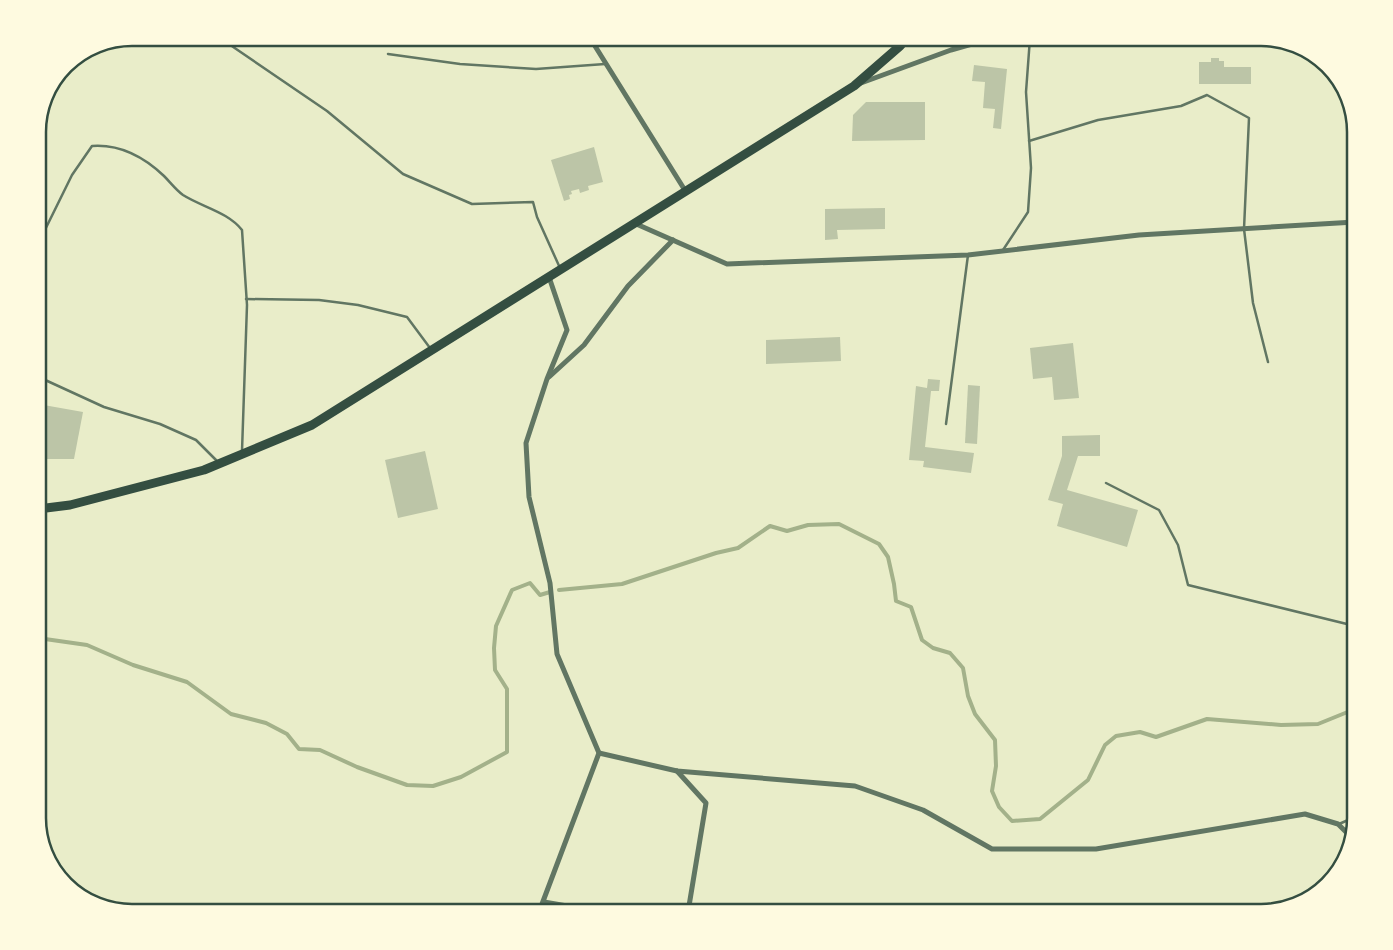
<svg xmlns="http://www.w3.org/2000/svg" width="1393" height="950" font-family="'IBM Plex Sans',sans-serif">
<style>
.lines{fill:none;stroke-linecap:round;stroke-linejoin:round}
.stream{stroke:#a3b18a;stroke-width:4}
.building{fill:#bcc5a7}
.service{stroke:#617663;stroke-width:2.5}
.minor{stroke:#617663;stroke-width:5}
.primary{stroke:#344e41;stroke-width:9}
.rim{fill:none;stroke:#344e41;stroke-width:2.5}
</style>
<rect width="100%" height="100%" fill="#e9edc9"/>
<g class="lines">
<g class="stream">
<polyline points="559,590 622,584 716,553 738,548 770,526 787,531 808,525 839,524 879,544 888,557 894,584 896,601 911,607 922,640 933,648 950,653 963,668 968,696 975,714 995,740 996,766 992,791 999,807 1012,821 1040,819 1088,780 1105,745 1116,736 1140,732 1156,737 1207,719 1281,725 1318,724 1355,709"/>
<polyline points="38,638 87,645 133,665 187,682 231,714 266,723 287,734 299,749 320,750 357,767 407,785 433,786 461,777 507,752 507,689 495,670 494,648 496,626 512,590 530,583 540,595 550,592"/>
</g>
</g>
<g class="building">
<polygon points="1211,58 1219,58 1219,61 1224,61 1224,67 1251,67 1251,84 1199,84 1199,62 1211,62"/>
<polygon points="974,65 1007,69 1001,129 993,128 995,109 983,108 985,82 972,81"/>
<polygon points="866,102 925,102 925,140 852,141 853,115"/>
<polygon points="594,147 603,182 588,186 589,190 580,193 579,189 571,191 572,194 569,195 570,199 564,201 551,160"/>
<polygon points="885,208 885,229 837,230 838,239 825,240 825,209"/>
<polygon points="840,337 841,361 766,364 766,340"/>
<polygon points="1073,343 1079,398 1054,400 1052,377 1033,379 1030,348"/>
<polygon points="928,379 940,380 939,391 931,391 925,447 974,453 971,473 923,467 924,461 909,460 916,386 927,388"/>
<polygon points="968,385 980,386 977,444 965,443"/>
<polygon points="38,404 83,412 74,459 38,459"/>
<polygon points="1100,435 1100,456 1078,456 1067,490 1138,510 1127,547 1057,526 1063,504 1048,500 1062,456 1062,436"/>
<polygon points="425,451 438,509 398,518 385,460"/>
</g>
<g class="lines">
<g class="service">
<polyline points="220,38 327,111 403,174 472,204 533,202 537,217 560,268"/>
<polyline points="388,54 460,64 536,69 605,64"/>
<polyline points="1029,141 1098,120 1181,106 1207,95 1249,118 1244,229 1253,303 1268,362"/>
<path d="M38,244L72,175L92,146C120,144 145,158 164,176C170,182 176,190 183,195C202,207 228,212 242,230L247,305L242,451"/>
<polyline points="1003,250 1028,212 1031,168 1026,92 1030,38"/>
<polyline points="246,299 319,300 358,305 407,317 430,348"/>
<polyline points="38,374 43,379 104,407 160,424 196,440 217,461"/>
<polyline points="946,424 968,255"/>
<polyline points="1106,483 1159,510 1178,545 1188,585 1355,626"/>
<polyline points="1339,824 1355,817"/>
</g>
<g class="minor">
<polyline points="590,38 686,192"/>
<polyline points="861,83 951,50 993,38"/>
<polyline points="634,223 727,264 968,255 1139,235 1355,222"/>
<polyline points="549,377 584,345 628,286 673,240"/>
<polyline points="599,753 677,771 855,786 923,810 992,849 1096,849 1305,814 1338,824 1350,836"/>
<polyline points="677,771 706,803 688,912"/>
<polyline points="544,902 602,912"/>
<polyline points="539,912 599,753 557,654 550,583 529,497 526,443 547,379 567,330 549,277"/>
</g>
<polyline class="primary" points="38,509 70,505 204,470 312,425 854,86 900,46 907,38"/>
</g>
<path d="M0 0H1393V950H0ZM132 46H1261A86 86 0 0 1 1347 132V818A86 86 0 0 1 1261 904H132A86 86 0 0 1 46 818V132A86 86 0 0 1 132 46Z" fill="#fefae0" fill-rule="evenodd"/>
<path class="rim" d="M132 46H1261A86 86 0 0 1 1347 132V818A86 86 0 0 1 1261 904H132A86 86 0 0 1 46 818V132A86 86 0 0 1 132 46Z"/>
</svg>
